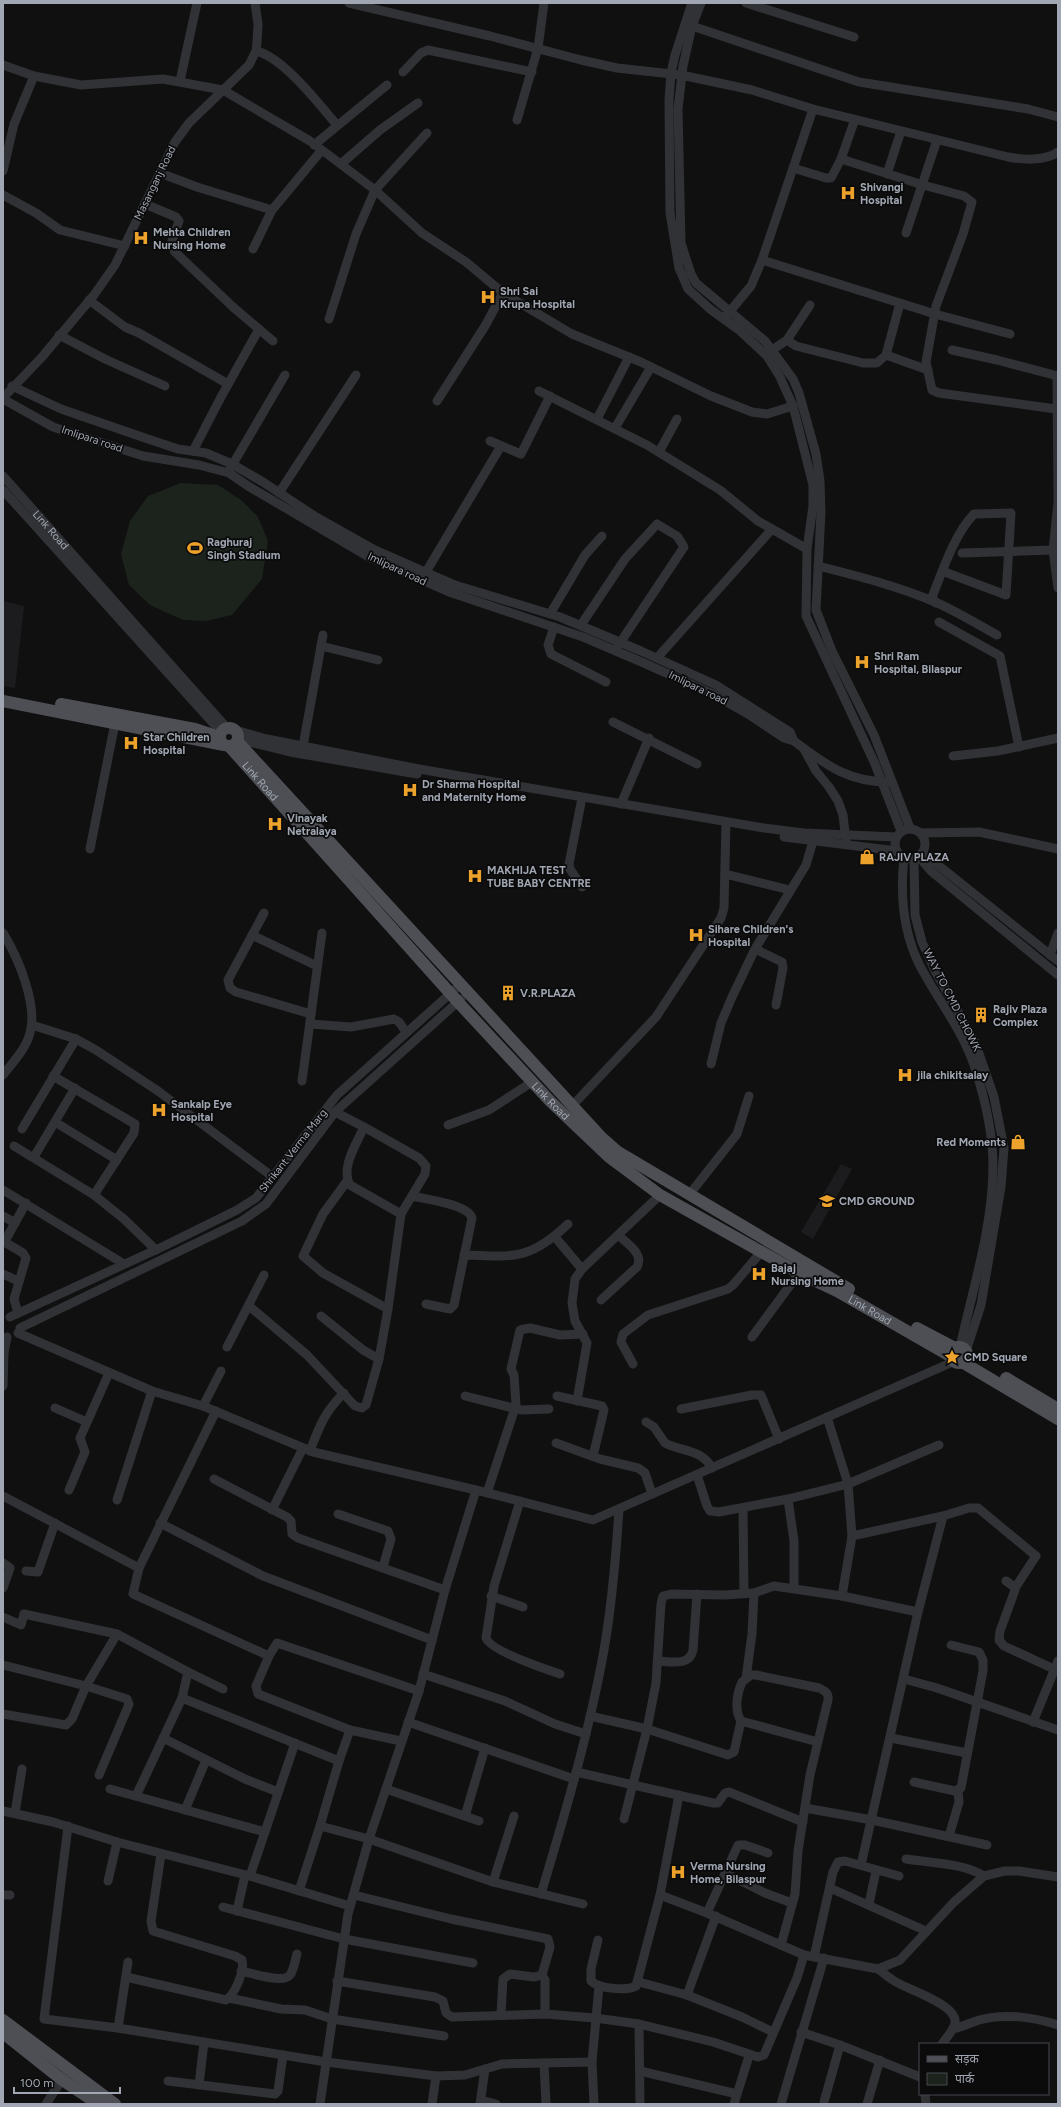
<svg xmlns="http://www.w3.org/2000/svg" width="1061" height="2107" font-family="Figtree,'Noto Sans Devanagari',sans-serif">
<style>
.built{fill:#1c1c1e}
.green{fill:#1c231d}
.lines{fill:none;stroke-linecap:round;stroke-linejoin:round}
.minor{stroke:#313236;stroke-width:9}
.major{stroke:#4d4f55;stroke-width:12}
.labels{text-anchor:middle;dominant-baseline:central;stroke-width:3.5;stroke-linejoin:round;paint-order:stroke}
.street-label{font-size:11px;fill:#a1a7b2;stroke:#0b0b0c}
.poi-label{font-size:11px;font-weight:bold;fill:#a1a7b2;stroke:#0b0b0c;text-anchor:start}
</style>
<rect width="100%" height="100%" fill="#101011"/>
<g class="built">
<polygon points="3,601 24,606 15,688 3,686"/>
<polygon points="841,1164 852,1169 813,1239 801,1232"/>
</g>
<polygon class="green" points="181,483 218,485 241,500 258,517 268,541 262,579 232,615 206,621 183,620 150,605 129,585 121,554 130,521 148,496"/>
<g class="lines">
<g class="minor">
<path d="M349,3L490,36L581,60L617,68L681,75L752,90L813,109L1008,157C1023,160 1045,161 1058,152"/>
<polyline points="692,3 675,55 671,73 669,100 670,213 679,268 688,289 710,309 739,330 767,356 780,377 793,406 813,485 813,506 807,549 806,616 875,764 901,831"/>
<polyline points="701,3 692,26 683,66 678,109 681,243 691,274 696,283 765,341 793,379 799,393 816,454 820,481 821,512 816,610 832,651 874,735 910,828"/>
<polyline points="746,3 854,37"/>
<polyline points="692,26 859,82 1028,109 1058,117"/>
<path d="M256,51C283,57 319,104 337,125"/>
<polyline points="3,65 34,76 81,85 163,79 223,90 310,141 375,190 422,233 466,262 503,293 572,334 641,362 711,396 752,412 767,414 793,406"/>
<polyline points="403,72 421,53 428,50 532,72"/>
<polyline points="180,81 197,3"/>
<polyline points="517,120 538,48 544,3"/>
<polyline points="314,145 387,85"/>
<polyline points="841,159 923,185 964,196 972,202 963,234 936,306 926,362 932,390 939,393 1056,409"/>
<polyline points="341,164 380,130 418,103"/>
<polyline points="793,168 826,178 831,178 841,159 854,122"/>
<polyline points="3,171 14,124 34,76"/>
<polyline points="160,173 197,187 272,210"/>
<polyline points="887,174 900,134"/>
<polyline points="3,195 36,213 60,230 125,246"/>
<polyline points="145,204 176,217 179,221 171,244 175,252 233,307 273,341"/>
<polyline points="906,233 936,143"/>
<polyline points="253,249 272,210 321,151"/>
<polyline points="762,260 935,314 1010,334"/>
<polyline points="89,300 125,327 139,333 228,384"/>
<polyline points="726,316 751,286 762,260 813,109"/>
<polyline points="329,319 356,234 375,190 427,133"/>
<polyline points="59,335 105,359 165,386"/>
<polyline points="787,340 796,346 863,363 877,363 886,355 900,303"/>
<polyline points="772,350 787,340 810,305"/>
<polyline points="952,350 997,360 1058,376"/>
<polyline points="886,355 928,370"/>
<polyline points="1057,376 1058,502"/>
<polyline points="12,386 61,409 145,438 178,449 206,453 232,464 263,482 316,517 373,549 455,585 560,617 641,651 716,685 790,732 794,741"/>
<polyline points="539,391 647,445 720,490 758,521 807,549"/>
<polyline points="3,398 42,357 94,295 115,265 175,142 189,123 249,65 256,51 257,42 258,24 255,3"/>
<path d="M3,399L53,427L143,456L199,465L229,473L248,486L369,557L452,593L583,637L637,660L711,693L748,714L784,738L794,741C826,765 849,783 892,782"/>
<polyline points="437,401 485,326 503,293"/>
<polyline points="597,419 629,357"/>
<polyline points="615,428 651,367"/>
<polyline points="490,441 521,454 550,396"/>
<polyline points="193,451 221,397 259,329"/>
<polyline points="659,452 677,419"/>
<polyline points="230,469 285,375"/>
<path id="s1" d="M3,476L227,728"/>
<polyline points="3,490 221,732"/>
<polyline points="279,493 356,375"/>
<polyline points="1058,503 1053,550 1058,588"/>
<polyline points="962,553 1053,550"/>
<path d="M818,566C858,576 897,586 935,602C956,611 977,624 997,635"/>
<polyline points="426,572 501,446"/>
<path d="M936,603L932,597C942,572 955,533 974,514L1011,513L1006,595L942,571"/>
<polyline points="550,614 585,555 602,536"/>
<polyline points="939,622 1000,656 1019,747"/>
<polyline points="581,625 625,559 657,524 677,536 684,547 618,646"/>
<polyline points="554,627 548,645 551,654 606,682"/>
<polyline points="321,646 378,660"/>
<polyline points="657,658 772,529"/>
<polyline points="613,722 697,764"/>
<polyline points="235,730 267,739 419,769 764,828 804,833 896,837"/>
<polyline points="238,739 290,752 417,774"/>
<polyline points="303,746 323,635"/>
<polyline points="804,749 816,771 829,787 838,801 843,815 846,841"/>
<polyline points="953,756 998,751 1058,738"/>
<polyline points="581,803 569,864 570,869 582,887"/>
<polyline points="621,804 649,738"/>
<circle cx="910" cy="844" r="15"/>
<polyline points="922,833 979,832 1058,849"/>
<polyline points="784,837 897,851"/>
<polyline points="90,849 115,723"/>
<polyline points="923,853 1058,961"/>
<polyline points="919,857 931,871 1058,975"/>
<path d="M904,858C900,894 903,931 919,964C937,999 963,1030 975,1068C985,1099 993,1133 993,1166C993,1226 973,1288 960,1347"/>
<polyline points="914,859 915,915 922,942 935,971 975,1042 994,1097 1004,1148 1001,1187 981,1305 966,1351"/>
<polyline points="725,874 790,890"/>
<polyline points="264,913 228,980 230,988 236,992 311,1014"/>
<path d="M3,933C18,957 38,1005 30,1033C26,1049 13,1062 3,1075"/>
<polyline points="252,935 317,966"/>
<polyline points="755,949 782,962 783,968 776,1005"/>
<polyline points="1050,955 1058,933"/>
<polyline points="310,1024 351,1027 394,1019 399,1022 406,1032"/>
<polyline points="32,1025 76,1039 96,1050 158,1091 273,1177"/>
<polyline points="711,1064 721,1023 732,997 755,949 806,865 813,841"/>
<polyline points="53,1076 135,1124 134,1133 94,1195"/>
<polyline points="302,1081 322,933"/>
<polyline points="572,1106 656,1017 721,918 724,908 726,822"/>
<polyline points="55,1122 117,1160"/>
<polyline points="448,1125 489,1110 532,1082"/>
<path d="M364,1127C357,1143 340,1168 350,1185L401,1214"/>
<polyline points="22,1129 76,1039"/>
<polyline points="14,1146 94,1195 124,1219 156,1250"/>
<polyline points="34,1157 75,1088"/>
<polyline points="347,1181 323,1214 303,1256 323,1273 388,1309"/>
<polyline points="3,1190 124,1264"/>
<polyline points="689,1195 737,1134 749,1096"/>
<path d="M412,1196C425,1199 468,1204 472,1218L454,1305L450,1309L426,1304"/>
<polyline points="3,1216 15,1223"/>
<polyline points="555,1237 582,1269"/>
<path d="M464,1255C514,1257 530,1260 568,1224"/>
<polyline points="3,1274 18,1281"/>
<path d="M601,1300L637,1267C644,1254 628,1244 619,1236"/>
<polyline points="249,1306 307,1355 355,1406 362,1408 366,1405 379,1359 388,1309 401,1214 425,1174 426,1166 419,1158 364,1127 335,1112"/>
<polyline points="18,1313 14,1299 26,1258 23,1253 6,1243 5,1241 26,1203"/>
<polyline points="321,1316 363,1350 379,1359"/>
<polyline points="10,1317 164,1246 237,1210 256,1198 337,1095 461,984"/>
<polyline points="20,1328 242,1221 266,1204 335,1112 461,999"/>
<polyline points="18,1333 152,1391 203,1406 313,1452 476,1490 593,1520 955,1361"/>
<polyline points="752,1337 799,1273"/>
<polyline points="227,1347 264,1275"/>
<polyline points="633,1364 621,1342 623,1334 648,1315 728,1289 733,1285 762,1251"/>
<polyline points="3,1386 4,1353 7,1337"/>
<polyline points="465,1396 521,1410 549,1409"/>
<polyline points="557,1396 602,1406 604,1410 593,1456"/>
<polyline points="577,1401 587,1343 575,1321 572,1303 575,1279 582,1269 660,1195"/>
<polyline points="203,1406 221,1371"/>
<polyline points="55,1408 87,1422"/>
<polyline points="681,1409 752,1395 761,1395 779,1439"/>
<polyline points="827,1417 848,1484 852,1536 842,1596"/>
<path d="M646,1422L654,1427L665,1443C682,1452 702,1449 712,1468"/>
<polyline points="556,1443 600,1459 638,1468 645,1473 652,1494"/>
<path d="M310,1451C319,1427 325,1411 344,1393"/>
<polyline points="697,1475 707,1506 710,1511 719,1512 788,1499 848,1484 939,1445"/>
<polyline points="214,1479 287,1517 291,1521 292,1534 298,1538 445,1590"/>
<polyline points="69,1490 85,1452 80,1438 109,1373"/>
<polyline points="487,1493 516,1405 514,1375 511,1369 520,1330 530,1328 560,1335 583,1334"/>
<polyline points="3,1496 139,1568 133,1594 269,1656 277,1643 419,1691"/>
<polyline points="788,1499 794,1541 794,1588"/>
<polyline points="117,1500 152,1391"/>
<path d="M520,1501L494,1586L486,1638C491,1651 545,1669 560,1674"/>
<polyline points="743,1509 744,1593"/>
<polyline points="272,1510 303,1448"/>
<polyline points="338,1514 388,1531 391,1539 383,1567"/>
<polyline points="160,1523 263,1576 432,1640"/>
<polyline points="852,1536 943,1516 969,1508 978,1508 1036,1556 1015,1588"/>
<polyline points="3,1563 10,1568 3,1588"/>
<polyline points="139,1568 216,1411"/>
<polyline points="26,1571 38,1572 55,1523"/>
<polyline points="1006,1581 1013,1586 1015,1590 1000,1631 999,1640 1004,1646 1054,1669"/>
<polyline points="491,1596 523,1607"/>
<polyline points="3,1617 21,1625 24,1614 117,1634 188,1672 182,1698 339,1761 350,1730 401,1741"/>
<polyline points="269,1656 256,1686 258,1694 350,1730"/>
<path d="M659,1661C672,1662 690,1666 693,1650L697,1594"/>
<polyline points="3,1665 86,1686 117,1634"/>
<polyline points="188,1672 223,1689"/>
<polyline points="423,1674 505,1701 555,1724 586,1734"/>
<polyline points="746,1678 752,1634 754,1593"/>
<polyline points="904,1679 937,1688 1058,1730"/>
<polyline points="3,1714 66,1725 72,1719 86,1686 127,1699 129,1704 127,1709 99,1775"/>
<polyline points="590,1716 647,1729 728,1755 734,1752 741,1721"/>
<polyline points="408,1722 574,1779"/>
<polyline points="1033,1722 1058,1661"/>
<polyline points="163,1738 245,1779 278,1792"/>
<polyline points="891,1738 967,1753"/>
<polyline points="339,1761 320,1826 369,1839 493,1882 583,1904"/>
<polyline points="576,1772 713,1803 718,1803 725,1793 729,1792 803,1822"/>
<polyline points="914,1782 955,1791 961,1788 983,1671 983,1660 979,1652 951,1645"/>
<polyline points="110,1789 265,1832"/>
<polyline points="386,1789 479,1821"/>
<polyline points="136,1796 182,1698"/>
<polyline points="805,1808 872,1820 987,1845"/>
<polyline points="185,1810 206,1760"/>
<polyline points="3,1811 53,1822 117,1842 250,1876 350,1906"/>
<polyline points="15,1813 22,1769"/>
<polyline points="465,1816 485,1748"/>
<polyline points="624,1819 647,1729 656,1683 661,1604 663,1596 671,1594 724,1595 754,1593 774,1586 842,1596 918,1612"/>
<polyline points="68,1826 44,2019 118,2028 326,2062 436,2076 465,2075 502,2064 592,2062"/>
<polyline points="949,1836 959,1802 958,1791"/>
<path d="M906,1859C931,1863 962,1863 984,1876"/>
<polyline points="861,1865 918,1612 943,1516"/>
<polyline points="725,1873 765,1893 792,1903"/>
<polyline points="250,1876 295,1743"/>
<polyline points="108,1881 117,1842"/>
<polyline points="493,1882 514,1816"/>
<polyline points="830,1888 926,1931"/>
<polyline points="299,1891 320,1826"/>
<path d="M541,1894C565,1814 589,1733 604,1650C612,1604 616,1556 619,1509"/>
<polyline points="3,1895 10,1895"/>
<polyline points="354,1895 451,1919 548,1939 550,1947 542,1975 534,1977 510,1974 503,1979 501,2014"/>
<polyline points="660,1895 707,1913 804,1955 878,1969 900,1960 954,1902 984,1876 1005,1871 1019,1871 1058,1877"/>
<polyline points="869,1904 876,1871"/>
<polyline points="223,1907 344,1939 473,1963"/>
<polyline points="237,1911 245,1875"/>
<polyline points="707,1913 738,1845 745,1845 768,1853"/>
<path d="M598,1940L591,1969V1981C599,1989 627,1991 636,1986L660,1895L679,1795"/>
<path d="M781,1945L795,1894L798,1851L810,1775L828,1700C829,1693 825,1691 819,1688L756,1675H751L742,1682C737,1693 734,1710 741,1721L818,1742"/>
<polyline points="814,1957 833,1872 838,1862 845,1861 899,1876"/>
<path d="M878,1969C884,1973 890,1979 896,1982C909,1990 958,2005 955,2023C954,2030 946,2038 942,2044"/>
<path d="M241,1971C251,1973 283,1984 290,1975C294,1970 295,1960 297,1954"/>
<polyline points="542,1975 545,1980 545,2014"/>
<path d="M126,1977L226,2000C235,1994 245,1971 242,1960L235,1956L153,1931L151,1921L161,1854"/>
<polyline points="337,1981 435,1997 443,2001 446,2013 452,2017 545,2014 595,2018 639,2024 713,2042 758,2057 764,2055 797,1978 804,1955"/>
<polyline points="639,1982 687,1995 742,2017 773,2032"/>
<polyline points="687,1995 716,1916"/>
<polyline points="229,1998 281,2009 305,2010 332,2019 444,2036"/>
<polyline points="639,2024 640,2104"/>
<polyline points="118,2028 128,1962"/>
<path d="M953,2029C962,2027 970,2023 979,2020C1004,2013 1034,2017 1058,2025"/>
<polyline points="801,2032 840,2045 920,2077"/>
<polyline points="544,2063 546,2104"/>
<polyline points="640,2071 737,2094"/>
<polyline points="168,2081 275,2094 278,2091 283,2055"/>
<polyline points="199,2085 204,2042"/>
<polyline points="925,2094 926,2104"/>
<polyline points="481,2100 496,2104"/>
<polyline points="824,2102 840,2045"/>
<polyline points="46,2104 65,2075"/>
<polyline points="320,2104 348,1914 369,1839 419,1691 445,1590 476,1490"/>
<polyline points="432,2104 436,2076"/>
<polyline points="480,2104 485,2069"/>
<polyline points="594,2104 592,2062 599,1986"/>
<polyline points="734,2104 749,2056"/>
<polyline points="781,2104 824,1958"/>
<polyline points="867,2104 880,2060"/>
</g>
<g class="major">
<polyline points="3,701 224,745"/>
<polyline points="61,704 195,729 219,737"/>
<circle cx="229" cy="737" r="9"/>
<polyline points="237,741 602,1138 618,1152 849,1289"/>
<path id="s2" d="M229,746L458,1002L550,1101L609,1157L660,1195L799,1273L837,1291L952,1357"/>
<polyline points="917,1328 955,1348"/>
<circle cx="959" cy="1355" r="8"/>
<polyline points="962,1362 1058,1419"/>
<polyline points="1006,1378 1058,1409"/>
<polyline points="3,2020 115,2104"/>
<polyline points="3,2033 61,2079 98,2104"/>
</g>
</g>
<defs>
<symbol id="hospital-bare" viewBox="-9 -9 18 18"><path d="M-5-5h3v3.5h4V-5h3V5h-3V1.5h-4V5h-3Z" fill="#eda22b" stroke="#0b0b0c" stroke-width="2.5" paint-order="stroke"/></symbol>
<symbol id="stadium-bare" viewBox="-9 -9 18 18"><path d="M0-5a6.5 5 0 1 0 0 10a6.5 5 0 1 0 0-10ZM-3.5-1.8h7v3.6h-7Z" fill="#eda22b" stroke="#0b0b0c" stroke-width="2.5" paint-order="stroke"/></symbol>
<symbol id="shop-bare" viewBox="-9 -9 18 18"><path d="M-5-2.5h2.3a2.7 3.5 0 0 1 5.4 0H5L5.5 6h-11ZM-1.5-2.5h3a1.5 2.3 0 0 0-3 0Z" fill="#eda22b" stroke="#0b0b0c" stroke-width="2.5" paint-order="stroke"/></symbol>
<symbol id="building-bare" viewBox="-9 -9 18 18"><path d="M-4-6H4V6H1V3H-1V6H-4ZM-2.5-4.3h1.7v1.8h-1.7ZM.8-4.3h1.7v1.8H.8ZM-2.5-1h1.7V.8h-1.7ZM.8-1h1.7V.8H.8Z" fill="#eda22b" stroke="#0b0b0c" stroke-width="2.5" paint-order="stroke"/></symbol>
<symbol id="university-bare" viewBox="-9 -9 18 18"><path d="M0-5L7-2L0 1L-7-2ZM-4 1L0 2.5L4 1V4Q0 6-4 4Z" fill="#eda22b" stroke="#0b0b0c" stroke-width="2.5" paint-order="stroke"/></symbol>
<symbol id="sight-bare" viewBox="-9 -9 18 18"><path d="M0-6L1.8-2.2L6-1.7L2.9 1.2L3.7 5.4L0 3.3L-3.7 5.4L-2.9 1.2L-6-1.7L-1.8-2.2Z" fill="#eda22b" stroke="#0b0b0c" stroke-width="2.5" paint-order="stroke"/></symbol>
</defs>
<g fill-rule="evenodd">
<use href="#hospital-bare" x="837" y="182" width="22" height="22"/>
<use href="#hospital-bare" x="130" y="227" width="22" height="22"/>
<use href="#hospital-bare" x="477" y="286" width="22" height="22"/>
<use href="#stadium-bare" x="184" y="537" width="22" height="22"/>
<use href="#hospital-bare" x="851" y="651" width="22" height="22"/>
<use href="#hospital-bare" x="120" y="732" width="22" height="22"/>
<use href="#hospital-bare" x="399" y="779" width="22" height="22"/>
<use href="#hospital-bare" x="264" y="813" width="22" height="22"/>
<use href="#shop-bare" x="856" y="846" width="22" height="22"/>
<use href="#hospital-bare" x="464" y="865" width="22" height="22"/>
<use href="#hospital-bare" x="685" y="924" width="22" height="22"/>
<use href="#building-bare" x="497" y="982" width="22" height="22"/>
<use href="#building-bare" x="970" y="1004" width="22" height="22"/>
<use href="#hospital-bare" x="894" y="1064" width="22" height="22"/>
<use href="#hospital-bare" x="148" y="1099" width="22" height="22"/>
<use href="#shop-bare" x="1007" y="1131" width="22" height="22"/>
<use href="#university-bare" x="816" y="1190" width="22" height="22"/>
<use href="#hospital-bare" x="748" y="1263" width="22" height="22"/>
<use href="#sight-bare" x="941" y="1346" width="22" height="22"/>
<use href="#hospital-bare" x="667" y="1861" width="22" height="22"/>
</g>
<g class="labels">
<g class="street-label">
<text transform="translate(155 183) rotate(-64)">Masanganj Road</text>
<text transform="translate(92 439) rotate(18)">Imlipara road</text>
<text stroke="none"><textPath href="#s1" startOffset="72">Link Road</textPath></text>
<text transform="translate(397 569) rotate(25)">Imlipara road</text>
<text transform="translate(698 688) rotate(26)">Imlipara road</text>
<text stroke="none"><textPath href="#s2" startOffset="47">Link Road</textPath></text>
<text transform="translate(952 1000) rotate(63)">WAY TO CMD CHOWK</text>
<text stroke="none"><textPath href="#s2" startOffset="479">Link Road</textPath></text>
<text transform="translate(293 1151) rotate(-52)">Shrikant Verma Marg</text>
<text stroke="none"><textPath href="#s2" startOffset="863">Link Road</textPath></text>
</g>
<g class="poi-label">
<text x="860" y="187">Shivangi<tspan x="860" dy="13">Hospital</tspan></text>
<text x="153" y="232">Mehta Children<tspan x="153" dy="13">Nursing Home</tspan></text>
<text x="500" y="291">Shri Sai<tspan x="500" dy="13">Krupa Hospital</tspan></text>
<text x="207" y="542">Raghuraj<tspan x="207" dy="13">Singh Stadium</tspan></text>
<text x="874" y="656">Shri Ram<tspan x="874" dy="13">Hospital, Bilaspur</tspan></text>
<text x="143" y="737">Star Children<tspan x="143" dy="13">Hospital</tspan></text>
<text x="422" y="784">Dr Sharma Hospital<tspan x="422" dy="13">and Maternity Home</tspan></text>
<text x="287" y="818">Vinayak<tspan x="287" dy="13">Netralaya</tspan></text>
<text x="879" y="857">RAJIV PLAZA</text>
<text x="487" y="870">MAKHIJA TEST<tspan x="487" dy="13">TUBE BABY CENTRE</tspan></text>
<text x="708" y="929">Sihare Children's<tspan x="708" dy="13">Hospital</tspan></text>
<text x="520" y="993">V.R.PLAZA</text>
<text x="993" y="1009">Rajiv Plaza<tspan x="993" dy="13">Complex</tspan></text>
<text x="917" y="1075">jila chikitsalay</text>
<text x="171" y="1104">Sankalp Eye<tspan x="171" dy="13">Hospital</tspan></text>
<text x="1006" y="1142" text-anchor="end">Red Moments</text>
<text x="839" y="1201">CMD GROUND</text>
<text x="771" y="1268">Bajaj<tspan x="771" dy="13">Nursing Home</tspan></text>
<text x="964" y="1357">CMD Square</text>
<text x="690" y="1866">Verma Nursing<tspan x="690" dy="13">Home, Bilaspur</tspan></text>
</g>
</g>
<rect width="1061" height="2107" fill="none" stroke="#a1a7b2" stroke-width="8"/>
<rect x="919" y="2043" width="130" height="52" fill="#0b0b0c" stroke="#47494e"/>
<rect x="927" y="2056" width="20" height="6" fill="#4d4f55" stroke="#47494e"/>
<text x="955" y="2063" font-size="12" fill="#a1a7b2">सड़क</text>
<rect x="927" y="2073" width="20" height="12" fill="#1c231d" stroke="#47494e"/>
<text x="955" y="2083" font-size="12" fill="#a1a7b2">पार्क</text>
<path d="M14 2087v6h106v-6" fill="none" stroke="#a1a7b2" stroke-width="2"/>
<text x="20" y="2087" font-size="12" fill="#a1a7b2" stroke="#0b0b0c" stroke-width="3" paint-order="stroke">100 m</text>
</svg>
